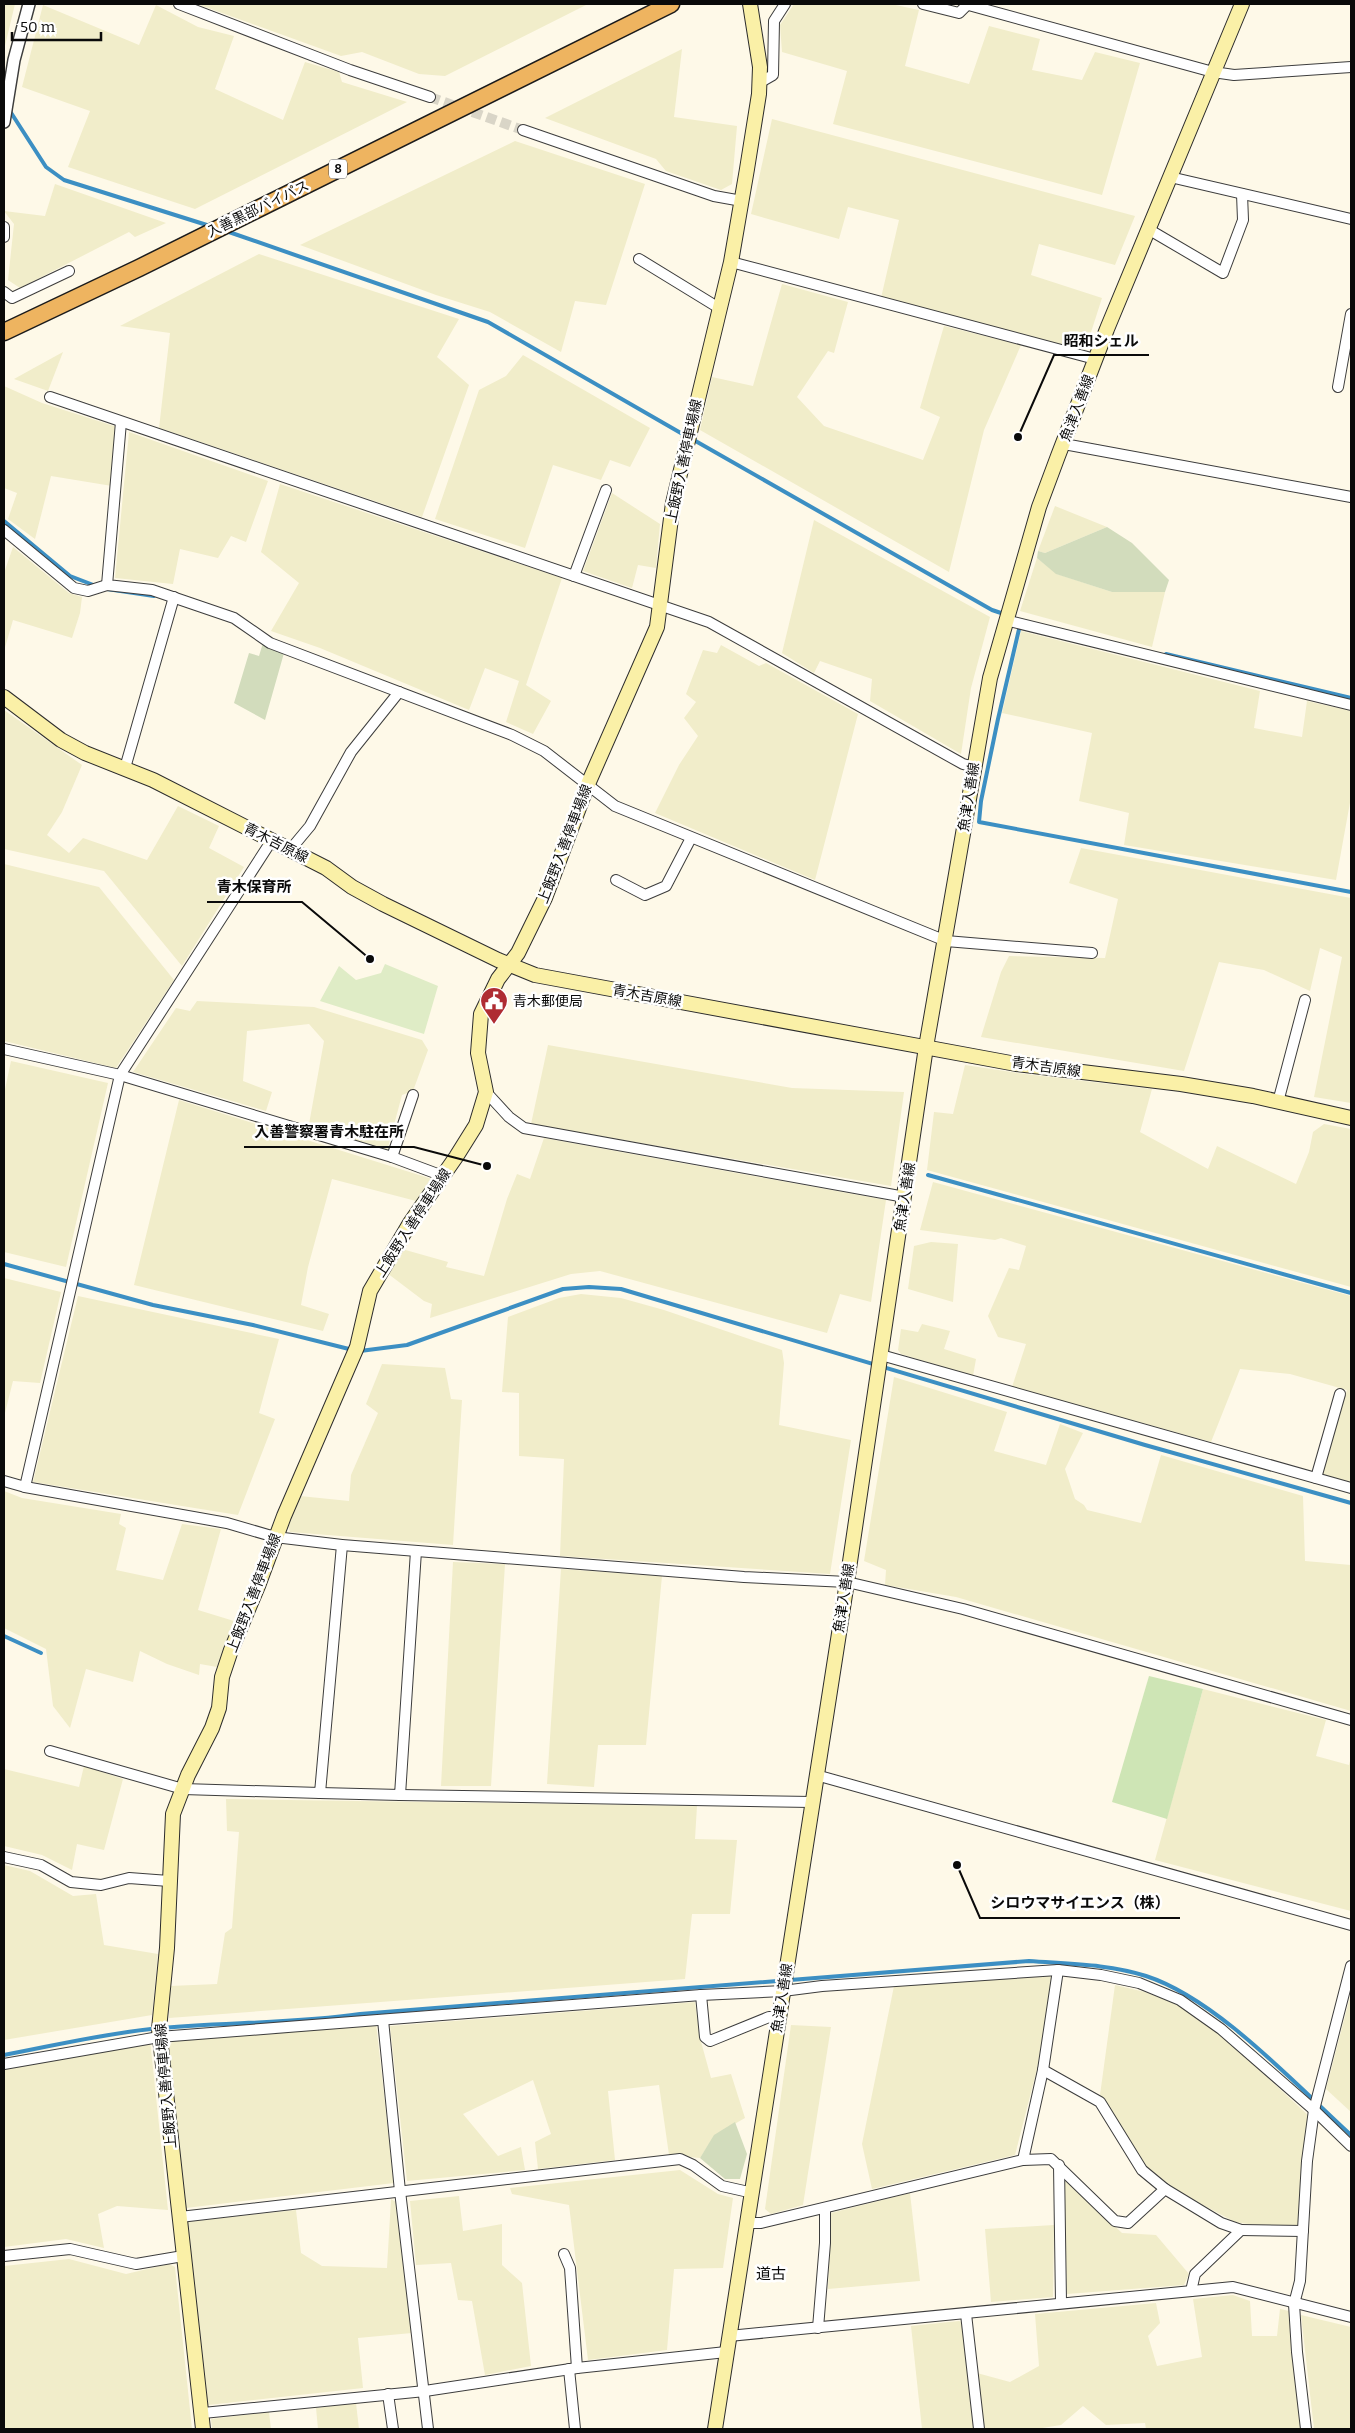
<svg xmlns="http://www.w3.org/2000/svg" width="1355" height="2433" font-family="Bitter,'Noto Sans JP',serif">
<style>
.farmland{fill:#f1edca}
.green{fill:#cee5b5}
.cemetery{fill:#d2dcbc}
.pitch{fill:#dfecc6}
.lines{fill:none;stroke-linecap:round;stroke-linejoin:round}
.stream{stroke:#3c8fc3;stroke-width:4}
.minor-tunnel{stroke:#d9d5c7;stroke-width:10;stroke-dasharray:10 5;stroke-linecap:butt}
.minor-casing{stroke:#3d3d3d;stroke-width:12}
.tertiary-casing{stroke:#3d3d3d;stroke-width:14}
.secondary-casing{stroke:#2c2c2c;stroke-width:16}
.trunk-casing{stroke:#1b1b1b;stroke-width:19}
.minor{stroke:#fff;stroke-width:10}
.tertiary{stroke:#fff;stroke-width:11}
.secondary{stroke:#faf0a7;stroke-width:14}
.trunk{stroke:#eeb460;stroke-width:16}
.labels{text-anchor:middle;dominant-baseline:central;stroke-width:5;stroke-linejoin:round;paint-order:stroke}
.shield{fill:#fff;stroke:#545454;stroke-width:1}
.shield-label{font-size:12px;font-weight:bold;fill:#0a0a0a}
.street-label{font-size:14px;fill:#0a0a0a;stroke:#fff}
.poi-label{font-size:14px;fill:#0a0a0a;stroke:#fff;text-anchor:start}
.neighbourhood-label{font-size:15px;fill:#0a0a0a;stroke:#fff}
.leader{fill:none;stroke:#0a0a0a;stroke-width:2}
.callout-dot{fill:#0a0a0a;stroke:#fff;stroke-width:2}
.callout-label{font-size:15px;text-anchor:middle;font-weight:bold;fill:#0a0a0a;stroke:#fff;stroke-width:5;stroke-linejoin:round;paint-order:stroke}
</style>
<rect width="100%" height="100%" fill="#fef9e8"/>
<g class="farmland">
<polygon points="4,4 15,4 4,50"/>
<polygon points="197,4 588,4 445,76 419,74 362,52 341,56"/>
<polygon points="794,4 891,4 919,10 905,66 969,84 989,26 1040,39 1032,70 1082,80 1095,52 1140,63 1102,195 833,124 847,71 782,52 780,25"/>
<polygon points="43,5 139,45 156,5 198,27 234,36 215,89 283,120 305,62 339,72 342,82 407,102 195,209 68,167 90,111 22,87"/>
<polygon points="682,49 674,117 737,126 732,184 721,190 666,171 656,159 545,118"/>
<polygon points="772,119 1135,216 1115,265 1039,244 1031,275 1102,298 1085,351 881,298 899,220 848,207 839,239 751,214"/>
<polygon points="515,141 645,184 606,305 575,301 561,352 490,312 436,295 300,245"/>
<polygon points="55,184 166,223 135,237 129,232 20,288 8,280 14,224 4,211 45,216"/>
<polygon points="259,254 459,319 437,357 469,385 422,517 159,428 170,333 120,326"/>
<polygon points="782,284 848,302 834,353 828,351 797,397 824,426 923,460 940,417 920,408 944,326 1021,345 984,430 949,572 700,430 712,377 753,386"/>
<polygon points="63,352 48,391 14,379"/>
<polygon points="523,355 650,428 630,467 610,460 601,480 553,465 525,548 435,519 479,390 506,376"/>
<polygon points="4,386 42,403 117,427 112,486 51,476 35,539 8,519 17,493 4,488"/>
<polygon points="129,432 268,481 246,542 231,536 218,558 180,549 173,584 115,578"/>
<polygon points="280,484 562,578 526,685 551,701 533,734 506,722 519,681 485,668 469,710 320,648 271,631 299,583 261,552"/>
<polygon points="612,493 660,524 656,568 638,565 632,588 583,571"/>
<polygon points="1055,506 1107,527 1045,553 1038,551"/>
<polygon points="814,520 990,617 971,688 961,754 870,701 872,679 820,661 814,673 782,653"/>
<polygon points="13,547 69,593 82,597 80,613 72,638 13,620 4,651 4,573"/>
<polygon points="1037,558 1057,574 1112,592 1165,592 1152,647 1020,611"/>
<polygon points="1021,631 1260,691 1254,728 1302,737 1307,701 1351,711 1351,797 1336,880 1124,845 1129,813 1079,801 1092,733 1002,713"/>
<polygon points="721,645 759,666 766,663 858,714 815,880 655,813 679,765 698,736 684,718 696,702 686,694 703,650 717,653"/>
<polygon points="4,710 82,765 62,812 47,835 69,853 83,838 147,860 178,806 219,826 209,848 244,867 182,966 104,871 4,849"/>
<polygon points="1081,848 1351,898 1351,1103 1314,1097 1342,957 1320,948 1310,991 1264,970 1219,962 1184,1071 981,1037 1001,972 1009,956 1105,958 1118,899 1069,883"/>
<polygon points="4,864 99,887 174,980 116,1068 4,1041"/>
<polygon points="197,1001 314,1007 422,1040 428,1050 413,1091 402,1095 387,1151 309,1124 324,1041 309,1024 247,1031 243,1081 272,1092 266,1111 133,1072 176,1008 190,1011"/>
<polygon points="548,1045 792,1088 904,1092 891,1186 531,1124"/>
<polygon points="11,1061 108,1083 66,1267 4,1252 4,1094"/>
<polygon points="965,1065 1025,1074 1152,1089 1140,1132 1208,1169 1217,1146 1296,1184 1309,1152 1313,1132 1324,1124 1351,1129 1351,1287 927,1170 934,1112 953,1114"/>
<polygon points="179,1100 432,1179 416,1201 332,1179 308,1267 301,1305 329,1314 323,1331 134,1285"/>
<polygon points="544,1138 886,1200 871,1302 840,1294 827,1333 600,1271 571,1274 430,1318 432,1304 424,1301 387,1273 402,1249 448,1262 446,1267 484,1276 507,1199 517,1174 530,1179"/>
<polygon points="933,1182 1351,1296 1351,1483 1322,1475 1347,1390 1290,1374 1240,1369 1211,1442 1012,1387 1026,1344 998,1337 988,1316 1009,1268 1019,1270 1026,1246 1001,1238 995,1240 920,1230"/>
<polygon points="931,1242 958,1244 953,1302 908,1289 914,1246"/>
<polygon points="4,1278 61,1292 40,1383 13,1381 4,1417"/>
<polygon points="581,1294 621,1298 664,1310 782,1350 784,1363 779,1425 851,1440 830,1574 560,1556 564,1459 519,1456 519,1393 502,1392 508,1317 559,1298"/>
<polygon points="78,1296 279,1339 259,1413 275,1419 238,1515 33,1482"/>
<polygon points="922,1324 950,1331 944,1349 976,1359 973,1376 901,1354 898,1350 901,1329 918,1332"/>
<polygon points="382,1364 445,1368 451,1399 462,1400 453,1545 290,1532 288,1526 300,1496 349,1501 351,1475 378,1413 366,1404"/>
<polygon points="894,1377 1007,1412 994,1451 1046,1465 1060,1424 1083,1433 1065,1469 1075,1499 1084,1505 1087,1510 1141,1523 1161,1455 1303,1496 1305,1561 1351,1565 1351,1711 956,1597 885,1585 886,1570 864,1561"/>
<polygon points="4,1491 22,1498 121,1514 119,1524 126,1528 116,1570 163,1580 182,1524 221,1529 198,1610 234,1621 217,1667 200,1664 199,1675 167,1664 140,1651 133,1682 86,1669 70,1728 53,1706 46,1649 4,1628"/>
<polygon points="453,1562 505,1564 491,1786 441,1786"/>
<polygon points="561,1569 662,1576 646,1745 598,1745 594,1787 547,1784"/>
<polygon points="1203,1689 1326,1720 1316,1756 1349,1765 1351,1757 1351,1911 1155,1860"/>
<polygon points="84,1766 123,1779 104,1850 77,1844 72,1870 42,1855 4,1846 4,1769 79,1787"/>
<polygon points="226,1799 697,1806 695,1839 737,1840 730,1914 692,1914 685,1979 169,2018 170,1986 217,1984 225,1933 232,1928 239,1832 227,1831"/>
<polygon points="4,1865 30,1871 73,1896 96,1894 104,1945 158,1954 152,2015 4,2040"/>
<polygon points="1053,1975 1037,2069 1015,2155 872,2189 862,2144 894,1986"/>
<polygon points="1115,1985 1145,1992 1171,2002 1198,2017 1231,2044 1308,2115 1298,2226 1255,2225 1235,2222 1186,2196 1147,2169 1100,2095"/>
<polygon points="1351,1993 1351,2112 1326,2089"/>
<polygon points="695,2002 700,2038 711,2078 731,2074 745,2118 715,2135 700,2158 669,2155 659,2085 608,2091 615,2160 538,2169 535,2142 551,2134 533,2080 463,2114 498,2156 521,2147 525,2170 407,2181 390,2026"/>
<polygon points="376,2023 394,2183 186,2208 168,2050 174,2038"/>
<polygon points="791,2025 831,2027 803,2205 771,2214 765,2209"/>
<polygon points="150,2040 168,2210 117,2206 98,2214 104,2248 66,2239 4,2247 4,2067"/>
<polygon points="680,2170 718,2194 733,2198 723,2268 674,2269 667,2350 588,2360 569,2205 512,2194 510,2188"/>
<polygon points="1064,2179 1122,2233 1156,2235 1189,2274 1184,2285 1067,2294"/>
<polygon points="910,2193 920,2281 828,2289 831,2213"/>
<polygon points="459,2196 463,2231 502,2224 502,2265 522,2283 531,2366 485,2375 472,2301 458,2300 451,2263 416,2265 410,2201"/>
<polygon points="391,2199 396,2202 412,2333 358,2338 363,2388 208,2405 185,2222 296,2210 301,2253 322,2266 387,2268"/>
<polygon points="1054,2225 1053,2297 991,2302 985,2229"/>
<polygon points="69,2259 126,2274 169,2264 175,2267 192,2429 4,2429 4,2266"/>
<polygon points="1233,2295 1250,2301 1252,2336 1277,2336 1280,2309 1289,2311 1301,2429 1146,2429 1145,2423 1106,2425 1083,2406 1061,2425 1036,2429 984,2429 977,2373 1010,2382 1039,2366 1035,2314 1156,2303 1160,2323 1148,2336 1157,2366 1202,2357 1193,2299"/>
<polygon points="1301,2315 1351,2327 1351,2429 1314,2429"/>
<polygon points="959,2321 964,2323 974,2429 922,2429 911,2326"/>
<polygon points="356,2403 359,2429 318,2429 316,2408"/>
<polygon points="269,2412 271,2429 212,2429 211,2419"/>
</g>
<polygon class="green" points="1149,1676 1203,1689 1167,1819 1112,1802"/>
<g class="cemetery">
<polygon points="1107,527 1132,543 1169,580 1165,592 1112,592 1056,574 1037,558 1038,551 1045,553"/>
<polygon points="263,643 284,653 265,720 234,703 249,653 259,656"/>
<polygon points="735,2122 747,2154 740,2179 725,2179 700,2158 714,2135"/>
</g>
<polygon class="pitch" points="385,964 438,986 424,1034 320,1001 339,966 356,980 381,973"/>
<g class="lines">
<g class="stream">
<polyline points="8,108 46,167 64,180 210,226"/>
<polyline points="226,231 488,322 686,436"/>
<polyline points="692,439 992,610 1004,614"/>
<polyline points="4,521 70,576 96,586"/>
<polyline points="107,589 154,596"/>
<polyline points="1020,625 998,719 981,801 979,822 1351,892"/>
<polyline points="1166,654 1351,698"/>
<polyline points="928,1175 1351,1293"/>
<polyline points="4,1264 153,1305 253,1325 353,1350"/>
<polyline points="360,1351 407,1345 563,1289 589,1287 621,1289 1145,1445 1351,1503"/>
<polyline points="4,1636 41,1653"/>
<path d="M4,2055C52,2046 102,2034 151,2029C220,2022 291,2024 360,2014L1029,1961C1068,1964 1109,1964 1146,1976C1217,1999 1295,2084 1351,2135"/>
</g>
<polyline class="minor-tunnel" points="430,97 523,130"/>
<defs>
<g id="minor">
<polyline points="179,4 350,70 430,97"/>
<polyline points="923,4 959,13 968,4"/>
<polyline points="965,4 1213,72 1234,75 1351,67"/>
<polyline points="759,83 773,75 774,21 785,4"/>
<polyline points="523,130 714,196 742,201"/>
<polyline points="1170,177 1351,219"/>
<polyline points="4,227 4,237"/>
<polyline points="1148,229 1223,273 1243,220 1242,194"/>
<polyline points="639,259 719,308"/>
<polyline points="731,262 1095,359"/>
<polyline points="4,292 12,298 69,271"/>
<polyline points="1338,387 1351,314"/>
<polyline points="50,397 709,622 963,764 974,767"/>
<polyline points="121,422 107,585 152,590 234,618 270,643 512,735 544,751 615,806 946,941 1092,953"/>
<polyline points="1064,444 1351,497"/>
<polyline points="4,530 74,588 88,591 107,585"/>
<polyline points="574,576 606,490"/>
<polyline points="1005,620 1351,705"/>
<polyline points="125,768 174,597"/>
<polyline points="290,850 310,826 351,752 399,692"/>
<polyline points="616,880 645,895 666,886 691,838"/>
<polyline points="4,1049 120,1075 392,1157 443,1176"/>
<polyline points="486,1092 509,1117 524,1128 905,1197"/>
<polyline points="1278,1102 1305,1000"/>
<polyline points="392,1157 413,1095"/>
<polyline points="881,1355 1351,1488"/>
<polyline points="1316,1478 1340,1394"/>
<polyline points="4,1481 25,1487 227,1523 275,1537 342,1545 744,1577 847,1582 963,1609 1351,1720"/>
<polyline points="25,1487 120,1075 272,840"/>
<polyline points="50,1751 183,1789 320,1793 342,1545"/>
<polyline points="816,1775 1351,1925"/>
<polyline points="320,1793 400,1795 416,1551"/>
<polyline points="400,1795 812,1802"/>
<polyline points="4,1857 41,1865 71,1882 101,1885 129,1878 169,1881"/>
<polyline points="1058,1970 1043,2070 1023,2160 1051,2159 1115,2221 1128,2223 1165,2189 1221,2223 1241,2230 1195,2274 1191,2291"/>
<polyline points="701,1995 705,2037 710,2041 769,2017 779,2017"/>
<polyline points="383,2020 400,2191 428,2429"/>
<polyline points="4,2064 159,2037 701,1995 783,1991 822,1986 1058,1970 1101,1975 1139,1983 1180,2000 1221,2029 1314,2110 1351,2146"/>
<polyline points="1043,2070 1100,2102 1142,2170 1165,2189"/>
<polyline points="1059,2165 1061,2302"/>
<polyline points="180,2217 680,2159 693,2165 722,2186 753,2193"/>
<polyline points="748,2223 761,2223 1023,2160"/>
<polyline points="1241,2230 1303,2231"/>
<polyline points="564,2254 570,2268 577,2368"/>
<polyline points="4,2256 70,2249 136,2264 183,2256"/>
<polyline points="966,2314 979,2429"/>
<polyline points="818,2328 825,2243 825,2208"/>
<polyline points="729,2336 1233,2287 1351,2317"/>
<polyline points="569,2369 575,2429"/>
<polyline points="388,2394 393,2429"/>
<polyline points="203,2413 425,2391 577,2368 726,2352"/>
<polyline points="1306,2429 1297,2352 1294,2304 1300,2281 1307,2161 1314,2110 1351,1966"/>
</g>
<polyline id="tertiary" points="4,122 14,60 29,4"/>
<g id="secondary">
<polyline points="4,697 61,740 85,753 153,780 326,868 352,887 383,904 498,960 535,975 1016,1064 1181,1084 1253,1096 1351,1118"/>
<polyline points="203,2429 159,2029 167,1948 173,1814 188,1775 212,1728 219,1708 222,1677 231,1650 258,1586 284,1516 357,1347 370,1291 410,1223 456,1157 476,1125 486,1092 478,1053 481,1014 498,979 518,953 545,898 588,784 657,627 673,503 731,262 747,169 759,94 760,67 750,4"/>
<polyline points="715,2429 847,1582 926,1047 990,678 1039,507 1058,456 1107,329 1242,4"/>
</g>
<polyline id="trunk" points="4,332 139,268 671,4"/>
</defs>
<use href="#minor" class="minor-casing"/>
<use href="#tertiary" class="tertiary-casing"/>
<use href="#secondary" class="secondary-casing"/>
<use href="#trunk" class="trunk-casing"/>
<use href="#minor" class="minor"/>
<use href="#tertiary" class="tertiary"/>
<use href="#secondary" class="secondary"/>
<use href="#trunk" class="trunk"/>
</g>
<defs>
<symbol id="civic-pin" viewBox="-11 -11 22 30"><path d="M0 17L-7.5 6A9.5 9.5 0 1 1 7.5 6Z" fill="#af2c33" stroke="#fff"/><path d="M-.6-6.5H3V-4.5H.6V-3L4-1V1h2V6H-6V1h2V-1L-.6-3ZM-1.2 2.5V6h2.4V2.5Z" fill="#fff"/></symbol>
</defs>
<g fill-rule="evenodd">
<use href="#civic-pin" x="478" y="985" width="32" height="43"/>
</g>
<g class="labels">
<rect class="shield" x="329" y="159.5" width="18" height="19" rx="4"/>
<g class="shield-label">
<text x="338" y="169">8</text>
</g>
<g class="street-label">
<text transform="translate(258 209) rotate(-26)">入善黒部バイパス</text>
<text transform="translate(1077 408) rotate(-69)">魚津入善線</text>
<text transform="translate(684 461) rotate(-78)">上飯野入善停車場線</text>
<text transform="translate(969 797) rotate(-81)">魚津入善線</text>
<text transform="translate(276 843) rotate(27)">青木吉原線</text>
<text transform="translate(565 844) rotate(-69)">上飯野入善停車場線</text>
<text transform="translate(647 996) rotate(10)">青木吉原線</text>
<text transform="translate(1046 1067) rotate(8)">青木吉原線</text>
<text transform="translate(905 1197) rotate(-81)">魚津入善線</text>
<text transform="translate(413 1223) rotate(-57)">上飯野入善停車場線</text>
<text transform="translate(254 1593) rotate(-69)">上飯野入善停車場線</text>
<text transform="translate(844 1598) rotate(-81)">魚津入善線</text>
<text transform="translate(782 1998) rotate(-81)">魚津入善線</text>
<text transform="translate(166 2086) rotate(-95)">上飯野入善停車場線</text>
</g>
<g class="poi-label">
<text x="513" y="1001">青木郵便局</text>
</g>
<g class="neighbourhood-label">
<text x="771" y="2274">道古</text>
</g>
</g>
<path class="leader" d="M1018 437L1054 355H1149M370 959L302 902H207M487 1166L414 1147H244M957 1865L980 1918H1180"/>
<g class="callout-dot">
<circle cx="1018" cy="437" r="5"/>
<circle cx="370" cy="959" r="5"/>
<circle cx="487" cy="1166" r="5"/>
<circle cx="957" cy="1865" r="5"/>
</g>
<g class="callout-label">
<text x="1101" y="346">昭和シェル</text>
<text x="254" y="892">青木保育所</text>
<text x="329" y="1137">入善警察署青木駐在所</text>
<text x="1080" y="1908">シロウマサイエンス（株）</text>
</g>
<rect width="1355" height="2433" fill="none" stroke="#0a0a0a" stroke-width="10"/>
<path d="M12 32v8h89v-8" fill="none" stroke="#0a0a0a" stroke-width="2.5"/>
<text x="20" y="32" font-size="15" fill="#0a0a0a" stroke="#ffffff" stroke-width="4" paint-order="stroke">50 m</text>
</svg>
